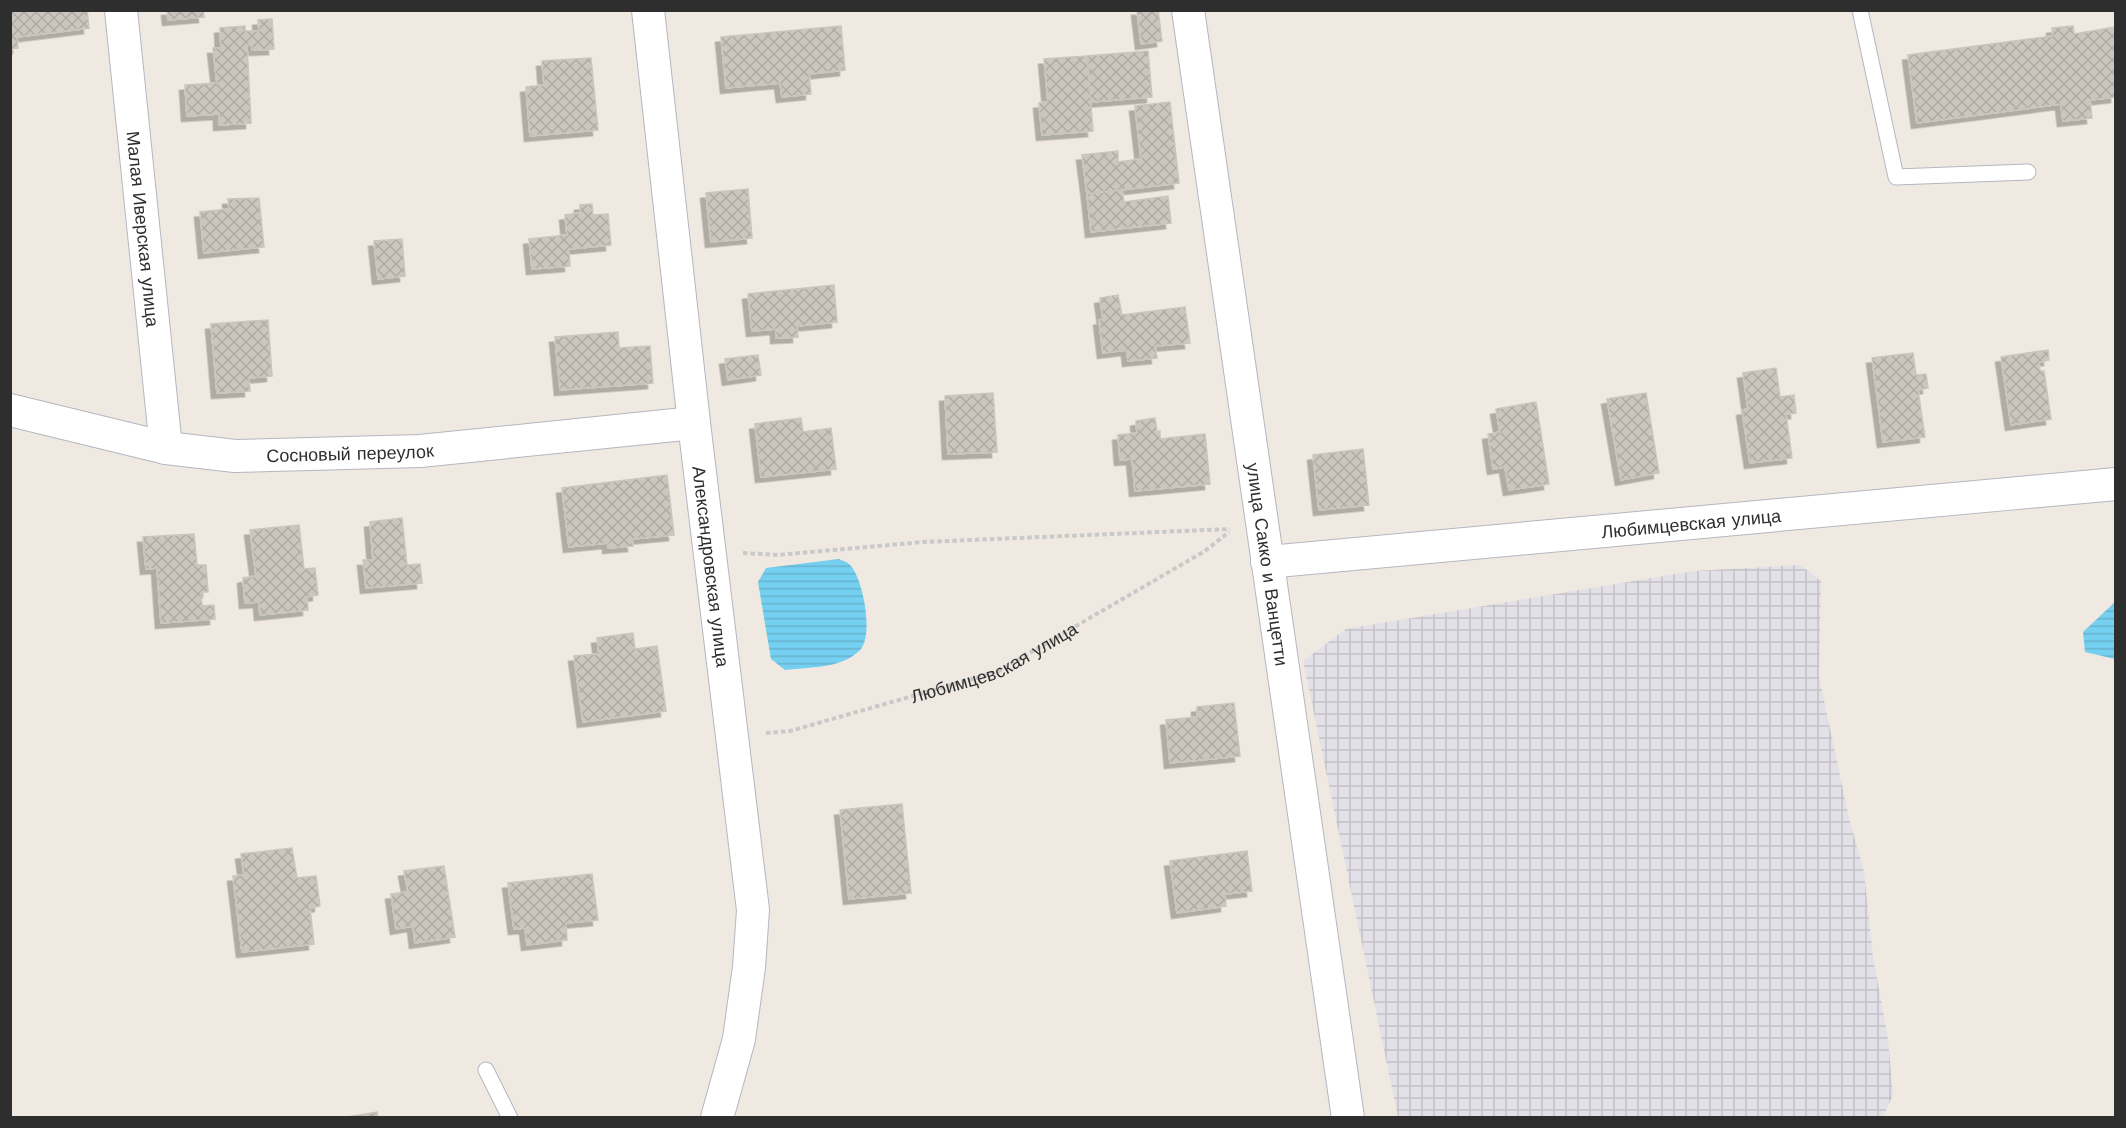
<svg xmlns="http://www.w3.org/2000/svg" width="2126" height="1128" font-family="'Work Sans',sans-serif">
<style>
.industrial{fill:url(#industrial-grid)}
.water{fill:url(#water-rules)}
.building{fill:url(#building-cross-hatch);stroke:#cbc5ba;stroke-width:1.5;filter:url(#shadow)}
.lines{fill:none;stroke-linecap:round;stroke-linejoin:round}
.lane-casing{stroke:#b4b7c1;stroke-width:17}
.street-casing{stroke:#b4b7c1;stroke-width:34}
.path{stroke:#c9c9c9;stroke-width:4;stroke-dasharray:4.5 3;stroke-linecap:butt}
.lane{stroke:#fff;stroke-width:15}
.street{stroke:#fff;stroke-width:32}
.labels{text-anchor:middle;dominant-baseline:central;stroke-width:4.5;stroke-linejoin:round;paint-order:stroke}
.street-label{font-size:18px;fill:#2e2e2e;stroke:#fff}
</style>
<defs>
<pattern id="industrial-grid" width="8" height="8" patternUnits="userSpaceOnUse" patternTransform="scale(1.5)"><rect width="8" height="8" fill="#e3e1e8"/><path d="M0 4h8M4 0v8" fill="none" stroke="#c3c1c7"/></pattern>
<pattern id="water-rules" width="6" height="5" patternUnits="userSpaceOnUse" patternTransform="scale(1.5)"><rect width="6" height="5" fill="#75cff0"/><path d="M0 2.5h6" fill="none" stroke="#66b2ce"/></pattern>
<pattern id="building-cross-hatch" width="8" height="8" patternUnits="userSpaceOnUse" patternTransform="scale(1.5)"><rect width="8" height="8" fill="#cbc7bf"/><path d="M0 0l8 8M0 8l8-8" fill="none" stroke="#afaba4"/></pattern>
<filter id="shadow"><feDropShadow dx="-5.5" dy="5.5" stdDeviation="0" flood-color="#0004"/></filter>
</defs>
<rect width="100%" height="100%" fill="#efe9e1"/>
<polygon class="industrial" points="1800,565 1821,581 1819,677 1849,818 1864,872 1873,956 1888,1039 1893,1095 1883,1117 1398,1117 1303,661 1346,629 1694,571"/>
<g class="water">
<path d="M839,559C843,561 848,562 851,566C863,580 874,635 860,650C841,669 810,667 785,670L771,659L758,582L766,568Z"/>
<polygon points="2115,602 2115,659 2085,652 2083,632"/>
</g>
<g class="building">
<polygon points="10,10 87,10 89,28 17,37 18,48 10,49"/>
<polygon points="167,10 203,10 204,17 168,20"/>
<polygon points="1137,10 1158,10 1162,41 1141,44"/>
<polygon points="272,19 274,49 252,50 252,45 247,45 251,123 219,125 219,114 187,116 185,85 217,83 213,48 221,48 220,28 245,26 245,31 259,31 258,20"/>
<polygon points="841,26 845,70 809,74 811,94 782,97 780,83 726,88 721,37"/>
<polygon points="2073,26 2074,34 2116,27 2116,97 2090,100 2092,118 2063,121 2061,104 1917,123 1908,55 2053,36 2052,28"/>
<polygon points="1148,51 1152,97 1091,102 1087,56"/>
<polygon points="1087,56 1093,131 1042,135 1039,103 1048,102 1044,59"/>
<polygon points="591,58 598,130 530,136 526,87 544,85 542,61"/>
<polygon points="1170,102 1179,183 1087,194 1082,155 1118,151 1118,162 1141,159 1135,106"/>
<polygon points="748,189 752,238 711,242 706,193"/>
<polygon points="1122,190 1124,202 1168,196 1171,223 1091,232 1087,194"/>
<polygon points="259,198 264,247 204,253 200,212 229,209 228,199"/>
<polygon points="592,204 593,215 608,214 611,245 569,249 570,266 532,269 529,239 567,235 565,215 580,213 580,205"/>
<polygon points="402,239 405,276 378,279 374,241"/>
<polygon points="834,285 837,322 797,326 798,337 776,338 776,329 752,331 748,294"/>
<polygon points="1118,295 1122,315 1185,307 1190,343 1155,346 1157,358 1128,361 1127,350 1103,353 1099,320 1103,319 1100,298"/>
<polygon points="268,320 272,376 249,378 250,391 217,393 211,324"/>
<polygon points="618,332 619,348 650,346 653,383 560,390 555,337"/>
<polygon points="2048,350 2049,360 2039,362 2040,371 2044,371 2051,419 2011,425 2001,357"/>
<polygon points="1913,353 1916,375 1926,374 1928,388 1918,390 1925,437 1883,442 1872,358"/>
<polygon points="758,355 761,375 728,380 725,359"/>
<polygon points="1776,368 1780,397 1794,395 1796,413 1786,414 1792,458 1750,463 1742,410 1748,409 1743,373"/>
<polygon points="993,393 997,452 948,454 945,396"/>
<polygon points="1646,393 1659,473 1621,480 1607,399"/>
<polygon points="1536,402 1549,484 1509,490 1505,467 1493,469 1488,434 1500,432 1496,409"/>
<polygon points="801,418 803,432 831,428 836,469 761,477 755,424"/>
<polygon points="1155,418 1157,432 1160,431 1160,439 1205,434 1210,484 1135,491 1132,459 1120,460 1118,435 1137,433 1136,421"/>
<polygon points="1363,449 1369,505 1319,510 1313,455"/>
<polygon points="667,475 674,535 632,539 633,546 608,548 608,543 569,547 562,488"/>
<polygon points="402,518 407,565 420,564 422,583 366,588 363,560 373,560 370,522"/>
<polygon points="299,525 304,569 315,568 318,595 307,597 308,610 260,615 259,602 245,603 243,578 256,576 250,530"/>
<polygon points="194,534 197,565 206,565 208,592 201,592 202,606 214,605 215,619 161,623 157,568 146,569 143,537"/>
<polygon points="633,633 635,649 657,646 666,711 583,722 574,656 599,654 597,638"/>
<polygon points="1234,703 1240,756 1170,763 1166,720 1197,717 1197,707"/>
<polygon points="902,804 911,893 849,899 840,810"/>
<polygon points="292,848 297,878 316,876 320,906 310,908 314,944 242,952 233,876 244,875 241,854"/>
<polygon points="1247,851 1252,891 1225,894 1226,906 1177,913 1170,861"/>
<polygon points="444,866 455,937 415,943 413,926 396,929 391,894 408,892 404,871"/>
<polygon points="592,874 598,920 566,923 567,940 527,945 525,928 514,929 508,883"/>
<polygon points="377,1112 378,1118 341,1118"/>
</g>
<g class="lines">
<defs>
<g id="lane">
<polyline points="1860,10 1896,177 2028,172"/>
<polyline points="486,1070 510,1118"/>
</g>
<g id="street">
<path id="s2" d="M121,10L166,448"/>
<path id="s3" d="M648,10L694,423L753,910L749,967L739,1039L717,1118"/>
<path id="s4" d="M1188,10L1348,1118"/>
<path id="s5" d="M10,410L166,448L235,456L420,451L694,423"/>
<path id="s6" d="M1267,562L2116,484"/>
</g>
</defs>
<use href="#lane" class="lane-casing"/>
<use href="#street" class="street-casing"/>
<g class="path">
<polyline points="743,553 778,555 923,542 1230,529"/>
<path id="s1" d="M766,733L790,731L997,672L1205,551L1229,532"/>
</g>
<use href="#lane" class="lane"/>
<use href="#street" class="street"/>
</g>
<g class="labels">
<g class="street-label">
<text stroke="none"><textPath href="#s2" startOffset="220">Малая Иверская улица</textPath></text>
<text stroke="none"><textPath href="#s5" startOffset="345">Сосновый переулок</textPath></text>
<text stroke="none"><textPath href="#s6" startOffset="426">Любимцевская улица</textPath></text>
<text stroke="none"><textPath href="#s4" startOffset="560">улица Сакко и Ванцетти</textPath></text>
<text stroke="none"><textPath href="#s3" startOffset="560">Александровская улица</textPath></text>
<text stroke="none"><textPath href="#s1" startOffset="240">Любимцевская улица</textPath></text>
</g>
</g>
<rect width="2126" height="1128" fill="none" stroke="#2e2e2e" stroke-width="24"/>
</svg>
